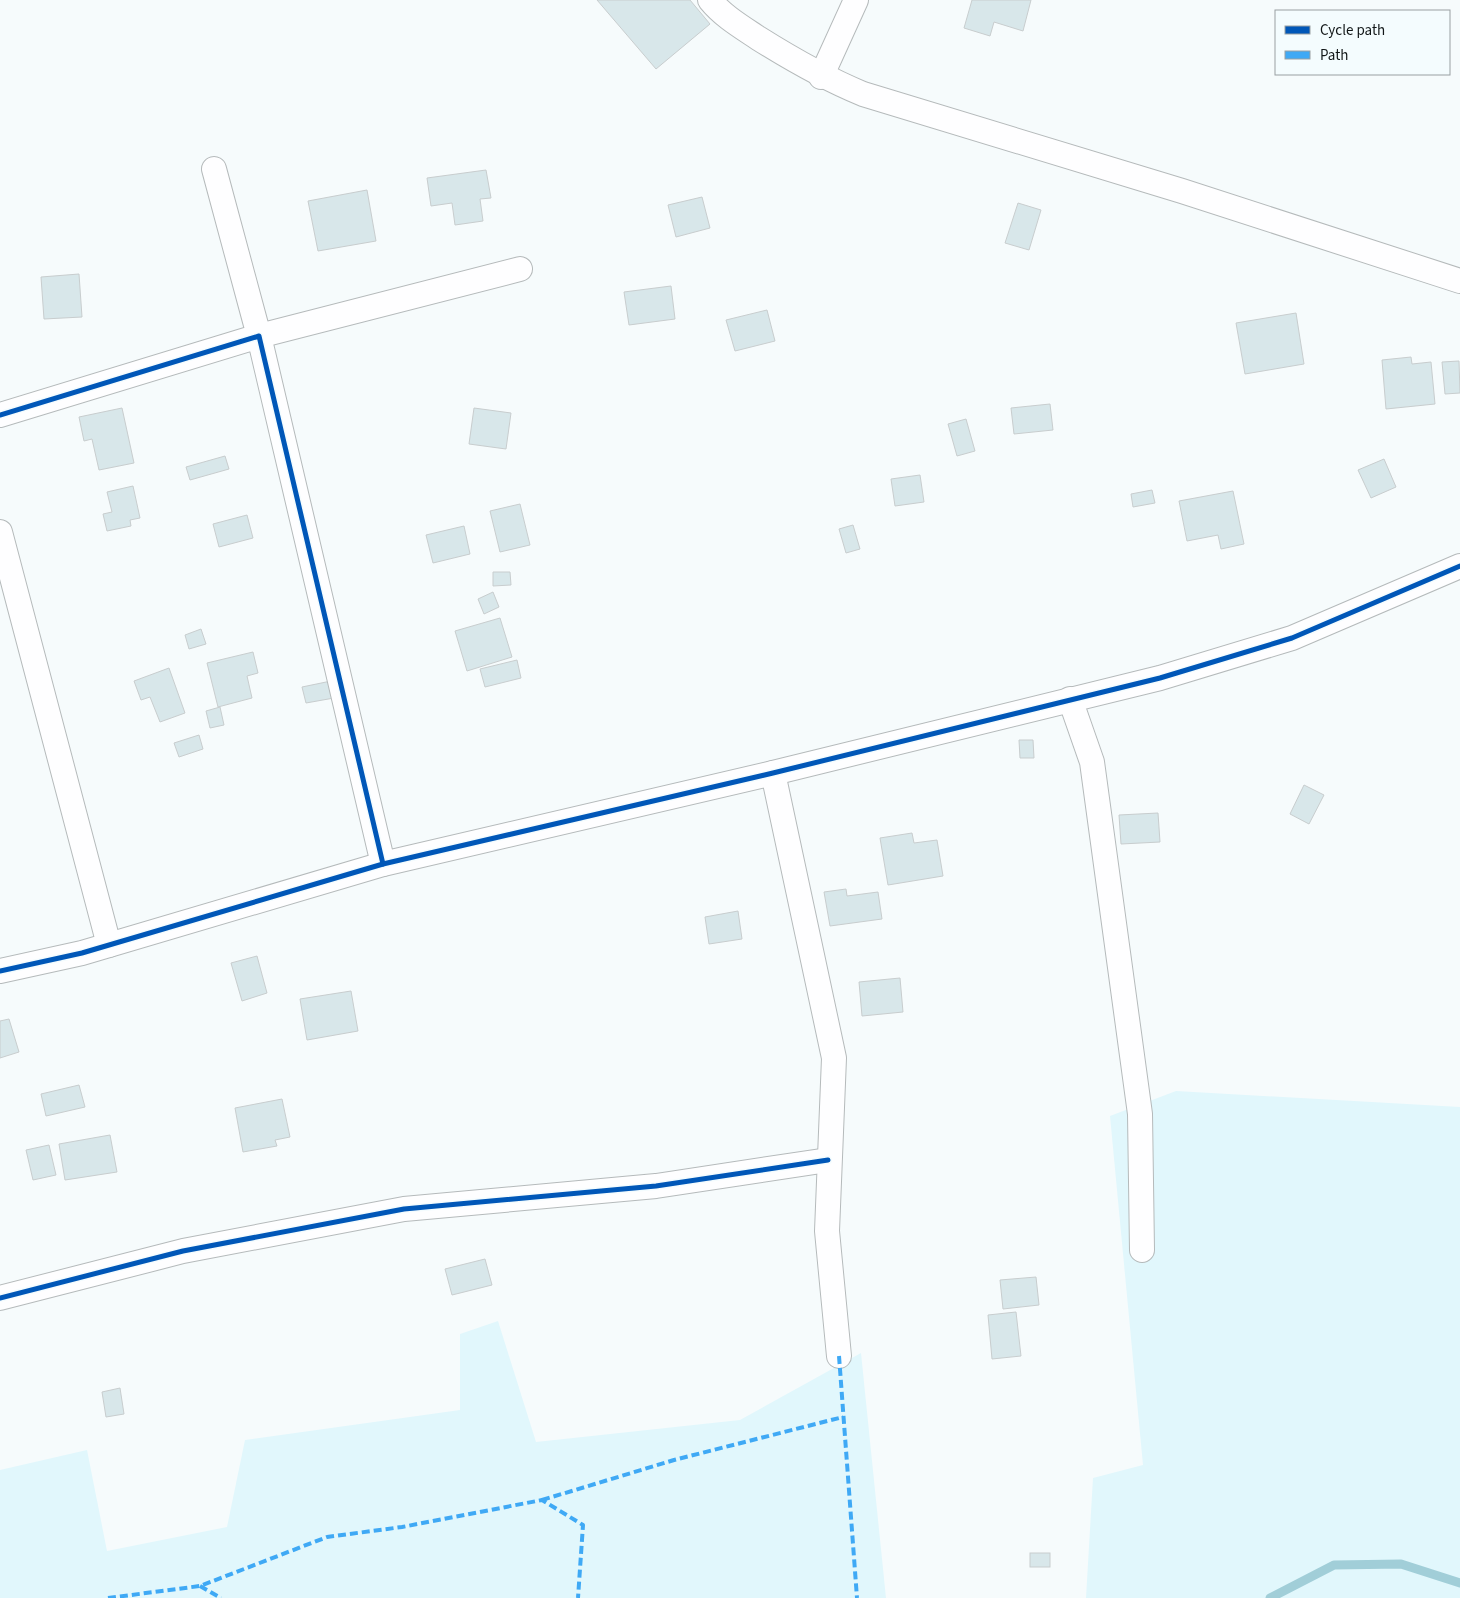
<svg xmlns="http://www.w3.org/2000/svg" width="1460" height="1598" font-family="'Source Sans 3',sans-serif">
<style>
.green{fill:#e1f7fc}
.lines{fill:none;stroke-linecap:round;stroke-linejoin:round}
.stream{stroke:#a1ced8;stroke-width:9}
.building{fill:#d8e7ea;stroke:#c8cdce}
.minor-casing{stroke:#b5babb;stroke-width:26}
.minor{stroke:#fefeff;stroke-width:24}
.quiet{stroke:#3fa9f5;stroke-width:4;stroke-dasharray:8 4;stroke-linecap:butt}
.cycleway-casing{stroke:#f4fcfe;stroke-width:8}
.cycleway{stroke:#0057b8;stroke-width:5}
</style>
<rect width="100%" height="100%" fill="#f6fbfc"/>
<g class="green">
<polygon points="1176,1091 1460,1107 1460,1598 1086,1598 1093,1478 1143,1465 1110,1116"/>
<polygon points="498,1321 536,1442 740,1420 861,1353 886,1598 0,1598 0,1470 87,1450 107,1551 227,1527 245,1440 460,1410 460,1334"/>
</g>
<g class="lines">
<polyline class="stream" points="1270,1598 1334,1565 1401,1564 1460,1583"/>
</g>
<g class="building">
<polygon points="597,0 690,0 710,24 656,69"/>
<polygon points="972,0 1031,0 1023,31 994,22 990,36 964,28"/>
<polygon points="486,170 491,198 480,199 483,221 455,225 452,203 431,206 427,178"/>
<polygon points="367,190 376,241 318,251 308,201"/>
<polygon points="702,197 710,228 676,237 668,205"/>
<polygon points="1018,203 1041,210 1029,250 1005,243"/>
<polygon points="79,274 82,317 44,319 41,277"/>
<polygon points="671,286 675,319 629,325 624,292"/>
<polygon points="767,310 775,341 735,351 726,320"/>
<polygon points="1296,313 1304,364 1245,374 1236,323"/>
<polygon points="1411,357 1412,364 1431,362 1435,404 1386,409 1382,360"/>
<polygon points="1459,361 1460,393 1445,394 1442,362"/>
<polygon points="1050,404 1053,430 1014,434 1011,408"/>
<polygon points="122,408 134,463 99,470 92,439 84,441 79,417"/>
<polygon points="474,408 511,413 506,449 469,444"/>
<polygon points="966,419 975,451 957,456 948,424"/>
<polygon points="225,456 229,469 190,480 186,467"/>
<polygon points="1384,459 1396,487 1371,498 1358,470"/>
<polygon points="920,475 924,502 895,506 891,479"/>
<polygon points="133,486 140,518 130,520 131,526 107,531 103,514 112,512 107,492"/>
<polygon points="1152,490 1155,503 1133,507 1131,494"/>
<polygon points="1233,491 1244,544 1221,549 1218,535 1187,541 1179,501"/>
<polygon points="520,504 530,545 500,552 490,511"/>
<polygon points="247,515 253,538 219,547 213,524"/>
<polygon points="853,525 860,549 846,553 839,529"/>
<polygon points="464,526 470,554 433,563 426,535"/>
<polygon points="493,572 510,572 511,585 493,586"/>
<polygon points="493,592 499,607 484,614 478,599"/>
<polygon points="500,618 512,657 467,671 455,631"/>
<polygon points="201,629 206,644 189,649 185,635"/>
<polygon points="253,652 258,673 247,676 252,698 218,707 207,663"/>
<polygon points="517,660 521,678 485,687 480,669"/>
<polygon points="169,668 185,713 160,722 150,697 141,700 134,681"/>
<polygon points="331,681 334,698 306,703 302,687"/>
<polygon points="220,707 224,725 210,728 206,711"/>
<polygon points="199,735 203,749 179,757 174,743"/>
<polygon points="1019,740 1033,740 1034,758 1020,758"/>
<polygon points="1304,785 1324,795 1309,824 1290,814"/>
<polygon points="1158,813 1160,842 1121,844 1119,815"/>
<polygon points="912,833 914,843 937,840 943,876 888,885 880,838"/>
<polygon points="846,889 847,896 878,892 882,919 830,926 824,892"/>
<polygon points="738,911 742,939 709,944 705,917"/>
<polygon points="257,956 267,993 242,1001 231,963"/>
<polygon points="900,978 903,1012 862,1016 859,982"/>
<polygon points="351,991 358,1031 307,1040 300,999"/>
<polygon points="9,1019 19,1052 0,1058 0,1021"/>
<polygon points="79,1085 85,1107 46,1116 41,1094"/>
<polygon points="282,1099 290,1137 275,1140 277,1146 243,1152 235,1108"/>
<polygon points="110,1135 117,1172 65,1180 59,1144"/>
<polygon points="49,1145 56,1175 33,1180 26,1150"/>
<polygon points="485,1259 492,1285 452,1295 445,1269"/>
<polygon points="1036,1277 1039,1305 1003,1309 1000,1280"/>
<polygon points="1016,1312 1021,1356 992,1359 988,1315"/>
<polygon points="120,1388 124,1414 106,1417 102,1392"/>
<rect x="1030" y="1553" width="20" height="14"/>
</g>
<g class="lines">
<defs>
<g id="minor">
<path d="M710,0C723,16 740,26 758,38C793,60 824,78 863,94L1182,191L1460,281"/>
<polyline points="821,77 856,0"/>
<polyline points="214,169 259,336 520,269"/>
<polyline points="0,415 259,336 383,864"/>
<polyline points="0,532 109,945"/>
<polyline points="1070,699 1092,762 1140,1114 1142,1250"/>
<polyline points="773,773 834,1058 827,1231 839,1356"/>
<polyline points="0,971 82,953 383,864 773,773 1160,678 1292,638 1460,566"/>
<polyline points="0,1298 183,1251 404,1209 656,1186 828,1160"/>
</g>
</defs>
<use href="#minor" class="minor-casing"/>
<use href="#minor" class="minor"/>
<g class="quiet">
<polyline points="839,1356 857,1598"/>
<polyline points="542,1500 674,1460 843,1417"/>
<polyline points="200,1586 221,1598"/>
<polyline points="108,1598 200,1586 327,1537 402,1527 542,1500 583,1525 578,1598"/>
</g>
<defs>
<g id="cycleway">
<polyline points="0,415 259,336 383,864"/>
<polyline points="0,971 82,953 383,864 773,773 1160,678 1292,638 1460,566"/>
<polyline points="0,1298 183,1251 404,1209 656,1186 828,1160"/>
</g>
</defs>
<use href="#cycleway" class="cycleway-casing"/>
<use href="#cycleway" class="cycleway"/>
</g>
<rect x="1275" y="10" width="175" height="65" fill="#f4fcfe" stroke="#99a0a2"/>
<rect x="1285" y="26" width="25" height="8" fill="#0057b8" stroke="#99a0a2"/>
<text x="1320" y="35" font-size="15" fill="#111617">Cycle path</text>
<rect x="1285" y="51" width="25" height="8" fill="#3fa9f5" stroke="#99a0a2"/>
<text x="1320" y="60" font-size="15" fill="#111617">Path</text>
</svg>
